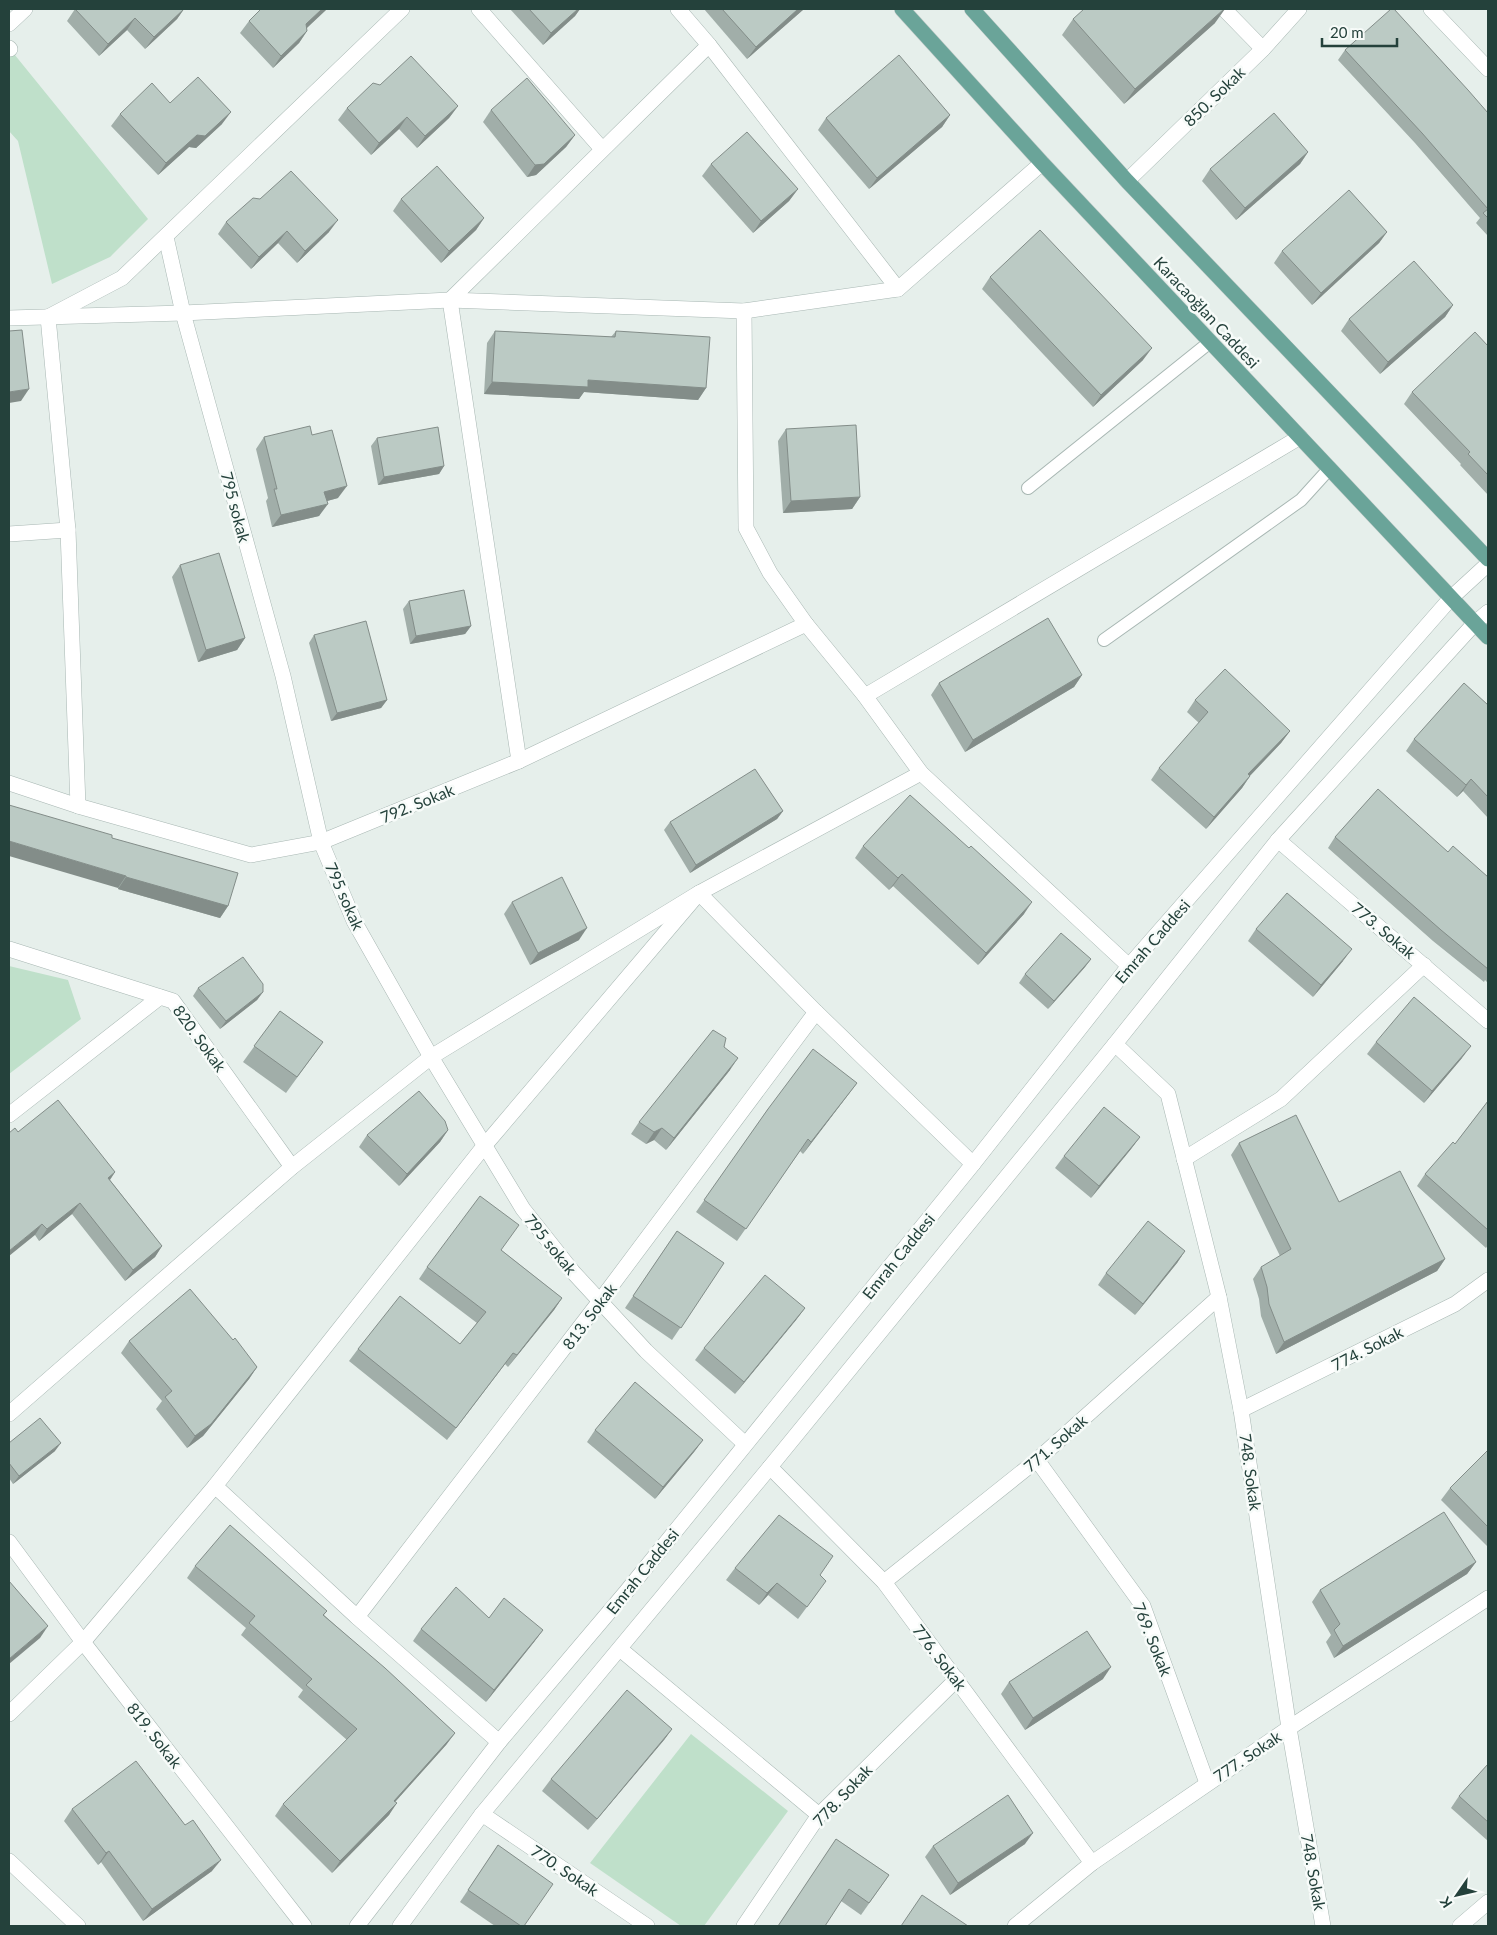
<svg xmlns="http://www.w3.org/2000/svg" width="1497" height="1935" font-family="Lato,sans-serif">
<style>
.green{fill:#bfe0ca}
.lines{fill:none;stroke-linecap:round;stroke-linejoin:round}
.service-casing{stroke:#a8b7b3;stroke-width:14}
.minor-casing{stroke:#a8b7b3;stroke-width:16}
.tertiary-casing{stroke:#a8b7b3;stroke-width:16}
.primary-casing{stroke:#c2cac8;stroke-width:16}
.service{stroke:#fff;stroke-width:12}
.minor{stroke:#fff;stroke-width:15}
.tertiary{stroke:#fff;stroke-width:15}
.primary{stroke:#6aa499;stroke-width:15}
.wall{fill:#a1aea9}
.shaded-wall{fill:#838d89}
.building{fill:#bbcac4;stroke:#838d89}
.labels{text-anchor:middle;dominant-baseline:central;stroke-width:5;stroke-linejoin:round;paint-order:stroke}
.street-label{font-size:16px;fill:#24413b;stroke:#f7fbf9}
</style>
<rect width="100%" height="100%" fill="#e6efeb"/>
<g class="green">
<polygon points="10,49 148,219 110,257 52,284 18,141 9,131"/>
<polygon points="9,966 68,980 81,1019 9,1074"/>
<polygon points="691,1734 788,1811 704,1926 681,1926 590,1863"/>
</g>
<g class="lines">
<defs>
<g id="service">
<polyline points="1028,488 1210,342"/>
<polyline points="1104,640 1301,500 1330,468"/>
</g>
<g id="minor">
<polyline points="479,9 602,149"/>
<polyline points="678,9 709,45 898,289"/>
<polyline points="1224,9 1263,49"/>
<polyline points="1431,9 1488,69"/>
<polyline points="9,24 25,9"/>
<polyline points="9,48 10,49"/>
<polyline points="1127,181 1263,49 1299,9"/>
<polyline points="166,237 183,313 283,676 321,842 354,921 431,1057 523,1209 573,1272 646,1351 745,1444"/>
<polyline points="744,311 746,528 770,573 806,624 865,696 921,773 1129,966"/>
<polyline points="9,318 183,313 450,300 744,311 898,289 1042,163"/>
<polyline points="9,534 68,530"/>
<polyline points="865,696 1300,437"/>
<polyline points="519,761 450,300 709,45"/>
<polyline points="9,783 78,806 251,855 321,842 519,761 806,624"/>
<polyline points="78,806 68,530 48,317 122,278 402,9"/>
<polyline points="1278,840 1488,1021"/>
<polyline points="9,949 173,1001 292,1167"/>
<polyline points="1115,1044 1168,1094 1219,1297 1241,1410 1289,1728 1323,1926"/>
<polyline points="9,1115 160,997"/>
<polyline points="1184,1159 1281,1099 1424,965"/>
<polyline points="1241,1410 1455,1304 1488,1280"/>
<polyline points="9,1414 292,1167 431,1057 699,893 816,1012 973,1164"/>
<polyline points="1037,1460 1143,1606 1207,1783"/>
<polyline points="770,1467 884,1582 1092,1863"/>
<polyline points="215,1486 357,1617 499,1742"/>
<polyline points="884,1582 1037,1460 1219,1297"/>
<polyline points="357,1617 600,1301 816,1012"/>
<polyline points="620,1649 819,1815"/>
<polyline points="9,1714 83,1642 215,1486 485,1145 699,893 921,773"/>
<polyline points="482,1814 647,1926"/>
<polyline points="9,1861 78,1926"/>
<polyline points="744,1926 819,1815 957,1679"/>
<polyline points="1015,1926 1092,1863 1289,1728 1488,1598"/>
<polyline points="1460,1926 1488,1902"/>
</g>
<g id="tertiary">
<polyline points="9,1542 83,1642 304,1926"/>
<polyline points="357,1926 499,1742 626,1592 973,1164 1129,966 1451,598 1488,564"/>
<polyline points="400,1926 482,1814 770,1467 1115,1044 1278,840 1475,623 1488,612"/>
</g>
<g id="primary">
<polyline points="902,9 1042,163 1488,637"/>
<polyline points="972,9 1127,181 1488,559"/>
</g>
</defs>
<use href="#service" class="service-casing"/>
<use href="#minor" class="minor-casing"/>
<use href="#tertiary" class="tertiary-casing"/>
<use href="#primary" class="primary-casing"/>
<use href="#service" class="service"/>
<use href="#minor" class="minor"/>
<use href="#tertiary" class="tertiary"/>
<use href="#primary" class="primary"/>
</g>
<g class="wall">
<polygon points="75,9 184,9 177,19 145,49 127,30 99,56 67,21"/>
<polygon points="327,9 307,28 307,31 299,43 273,68 240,33 249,21"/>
<polygon points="510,9 580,9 575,16 543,45"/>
<polygon points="704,9 804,9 747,59"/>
<polygon points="1073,19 1215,23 1124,104 1062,35"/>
<polygon points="1345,50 1488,113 1488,236 1476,223 1480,218 1415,143 1338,60"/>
<polygon points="170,103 222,124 196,148 189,147 158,175 111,126 120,114"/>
<polygon points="458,106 449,118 417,148 399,129 371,155 338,120 347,108"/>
<polygon points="491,110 575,135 566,147 536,175 527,177 483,122"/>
<polygon points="950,115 942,127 869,189 818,130 826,118"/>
<polygon points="1308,152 1300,164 1236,220 1202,181 1210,169"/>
<polygon points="711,164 798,189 789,201 753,233 702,176"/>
<polygon points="401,199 484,218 476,230 441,263 393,211"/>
<polygon points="226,222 329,232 297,263 278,243 251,269 218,234"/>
<polygon points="1387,232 1379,243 1312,305 1274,263 1282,251"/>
<polygon points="990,277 1143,360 1093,407 982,289"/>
<polygon points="1453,305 1445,317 1380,374 1341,331 1349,319"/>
<polygon points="495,331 611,337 616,331 706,388 698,400 584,392 579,399 484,394 487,343"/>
<polygon points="1488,346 1488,495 1460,465 1461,464 1404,404 1412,392"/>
<polygon points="786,429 860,497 852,509 783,513 778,441"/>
<polygon points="312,435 338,498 327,501 319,516 272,527 266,501 268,498 256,449 264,437"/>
<polygon points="377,438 444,466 439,474 378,485 371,446"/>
<polygon points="180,565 245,638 237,650 198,662 172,577"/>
<polygon points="409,601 471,626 465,634 410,644 403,609"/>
<polygon points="314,635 387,700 381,708 331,721 309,643"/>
<polygon points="1082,675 1074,687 965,752 931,695 939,683"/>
<polygon points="1195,700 1290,731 1281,743 1250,776 1242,788 1206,829 1151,780 1159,768 1199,723 1187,712"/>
<polygon points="1488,705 1488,818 1463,791 1457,797 1406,751 1414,739"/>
<polygon points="783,811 777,819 690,873 664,830 670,822"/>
<polygon points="1335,837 1448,852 1488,877 1488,983 1485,980 1484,982 1433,941 1328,848"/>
<polygon points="112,838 228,906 220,918 118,889 118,888"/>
<polygon points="863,846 1024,914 978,965 893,886 889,890 855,858"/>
<polygon points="512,902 579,940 530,965 504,914"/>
<polygon points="1256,929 1343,961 1313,997 1248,941"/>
<polygon points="1091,959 1085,967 1048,1009 1019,983 1025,974"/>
<polygon points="198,988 263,992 257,1000 220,1029 193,996"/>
<polygon points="280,1011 323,1042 286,1093 243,1062"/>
<polygon points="1376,1042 1462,1058 1424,1103 1367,1054"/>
<polygon points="724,1047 730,1070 666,1150 654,1140 646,1144 631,1134 639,1122"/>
<polygon points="857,1083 803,1154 800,1151 737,1241 696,1212 768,1109"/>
<polygon points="1488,1101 1488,1245 1486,1248 1417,1186 1425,1174 1455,1144"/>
<polygon points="448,1130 440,1142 399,1186 359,1147 367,1135"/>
<polygon points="18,1132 115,1172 110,1180 162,1246 155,1257 125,1281 72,1214 39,1241 35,1235"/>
<polygon points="1140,1137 1131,1149 1091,1198 1055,1168 1064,1156"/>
<polygon points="1239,1143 1339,1202 1445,1259 1437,1271 1276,1354 1261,1316 1259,1299 1253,1279 1261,1267 1280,1256 1231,1155"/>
<polygon points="677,1231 724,1263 672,1340 625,1308"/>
<polygon points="501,1250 562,1298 554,1310 508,1367 505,1364 447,1440 349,1361 358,1349 460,1344 477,1323 419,1279 427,1267"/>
<polygon points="1185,1251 1177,1263 1135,1315 1098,1285 1106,1273"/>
<polygon points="805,1308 796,1320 735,1394 695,1360 704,1348"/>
<polygon points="233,1340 257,1367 249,1379 203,1436 187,1448 156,1409 162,1401 121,1353 129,1341"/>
<polygon points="595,1430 703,1440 694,1452 655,1499 587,1442"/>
<polygon points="9,1443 55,1451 13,1484 9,1478"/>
<polygon points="1488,1450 1488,1547 1441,1500 1450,1488"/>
<polygon points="1476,1562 1467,1574 1334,1658 1326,1642 1331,1635 1312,1602 1320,1590"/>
<polygon points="195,1566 327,1611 324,1615 455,1733 446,1745 395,1802 389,1815 332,1873 275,1816 283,1804 347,1740 298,1697 303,1690 241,1635 246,1628 187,1578"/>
<polygon points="735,1568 820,1575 818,1592 798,1619 768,1595 759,1605 726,1580"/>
<polygon points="421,1629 543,1630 534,1642 486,1702 413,1641"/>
<polygon points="1103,1679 1025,1730 1001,1694 1009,1682"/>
<polygon points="672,1729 664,1740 588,1830 542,1791 551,1779"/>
<polygon points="1488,1764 1488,1841 1451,1808 1459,1796"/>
<polygon points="72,1809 212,1871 143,1921 101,1862 98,1865 64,1821"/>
<polygon points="836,1839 889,1875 861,1915 841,1901"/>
<polygon points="1025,1844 950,1895 925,1857 933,1846"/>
<polygon points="498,1845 524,1926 495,1926 460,1902"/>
</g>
<g class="shaded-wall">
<polygon points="184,9 177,19 145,49 154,37"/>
<polygon points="322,9 327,9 298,36 306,24"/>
<polygon points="578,9 580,9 575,16 543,45 551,33"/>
<polygon points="798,9 804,9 747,59 756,47"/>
<polygon points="1224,9 1225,9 1215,23 1124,104 1135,89"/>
<polygon points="135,18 127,30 99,56 108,44"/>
<polygon points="307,31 299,43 273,68 281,56"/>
<polygon points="458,106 449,118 417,148 425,136"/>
<polygon points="231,112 222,124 196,148 189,147 158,175 166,163 197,135"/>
<polygon points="950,115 942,127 869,189 877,178"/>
<polygon points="407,117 399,129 371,155 379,143"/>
<polygon points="575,135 566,147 536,175 527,177 535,165"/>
<polygon points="1308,152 1300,164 1236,220 1245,208"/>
<polygon points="798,189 789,201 753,233 761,221"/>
<polygon points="484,218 476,230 441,263 449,251"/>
<polygon points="338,220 329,232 297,263 305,251"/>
<polygon points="287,231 278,243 251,269 259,257"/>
<polygon points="1387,232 1379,243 1312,305 1321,293"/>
<polygon points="1453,305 1445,317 1380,374 1388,362"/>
<polygon points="1152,348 1143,360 1093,407 1101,395"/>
<polygon points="588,380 706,388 698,400 584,392 579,399 484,394 492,382"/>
<polygon points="29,389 21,401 9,403 9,392"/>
<polygon points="444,466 439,474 378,485 384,477"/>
<polygon points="347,486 338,498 316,504 324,492"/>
<polygon points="860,497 852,509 783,513 791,501"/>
<polygon points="328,504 319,516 272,527 281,515"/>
<polygon points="471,626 465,634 410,644 416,636"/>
<polygon points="245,638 237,650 198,662 206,650"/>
<polygon points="1082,675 1074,687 965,752 973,740"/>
<polygon points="387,700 381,708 331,721 337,713"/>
<polygon points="1290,731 1281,743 1240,786 1248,774"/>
<polygon points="1250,776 1242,788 1206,829 1214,817"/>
<polygon points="1471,779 1463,791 1457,797 1466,785"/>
<polygon points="783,811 777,819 690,873 696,865"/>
<polygon points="9,841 126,876 118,888 9,856"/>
<polygon points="902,874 893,886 889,890 898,878"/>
<polygon points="126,877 228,906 220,918 118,889"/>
<polygon points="1032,902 1024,914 978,965 986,953"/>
<polygon points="587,928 579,940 530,965 538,953"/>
<polygon points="1352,949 1343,961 1313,997 1321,985"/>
<polygon points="1091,959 1085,967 1048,1009 1054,1001"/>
<polygon points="263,992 257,1000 220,1029 226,1021"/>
<polygon points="1471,1046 1462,1058 1424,1103 1432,1091"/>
<polygon points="738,1058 730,1070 666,1150 674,1138"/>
<polygon points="857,1083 848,1095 803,1154 811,1142"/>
<polygon points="662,1128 654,1140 646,1144 654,1132"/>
<polygon points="448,1130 440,1142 399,1186 407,1174"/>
<polygon points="1140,1137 1131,1149 1091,1198 1099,1186"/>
<polygon points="115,1172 107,1184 108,1178"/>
<polygon points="80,1203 72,1214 39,1241 47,1229"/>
<polygon points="42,1224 35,1235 9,1256 9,1251"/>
<polygon points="162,1246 155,1257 125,1281 133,1270"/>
<polygon points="1185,1251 1177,1263 1135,1315 1143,1304"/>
<polygon points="1445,1259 1437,1271 1276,1354 1284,1342"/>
<polygon points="562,1298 554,1310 508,1367 517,1355"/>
<polygon points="805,1308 796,1320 735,1394 744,1382"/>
<polygon points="513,1353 505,1364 447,1440 456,1428"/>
<polygon points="257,1367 249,1379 203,1436 187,1448 195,1436"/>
<polygon points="703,1440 694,1452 655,1499 663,1487"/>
<polygon points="61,1443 55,1451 13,1484 19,1476"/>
<polygon points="1476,1562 1467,1574 1334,1658 1343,1646"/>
<polygon points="777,1583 768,1595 759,1605 767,1593"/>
<polygon points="48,1626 40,1638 9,1664 9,1659"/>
<polygon points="543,1630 534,1642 486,1702 494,1690"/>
<polygon points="1111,1667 1103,1679 1025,1730 1033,1718"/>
<polygon points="672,1729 664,1740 588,1830 597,1819"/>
<polygon points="455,1733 446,1745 386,1812 394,1801"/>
<polygon points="397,1803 389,1815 332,1873 340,1861"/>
<polygon points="1033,1833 1025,1844 950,1895 958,1883"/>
<polygon points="109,1851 101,1862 98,1865 106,1853"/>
<polygon points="221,1860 212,1871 143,1921 152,1909"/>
</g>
<g class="building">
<polygon points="75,9 184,9 154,37 135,18 108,44"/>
<polygon points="261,9 322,9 306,24 307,31 281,56 249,21"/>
<polygon points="529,9 578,9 551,33"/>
<polygon points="722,9 798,9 756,47"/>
<polygon points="1084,9 1224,9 1135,89 1073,19"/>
<polygon points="1391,9 1394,9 1468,90 1488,113 1488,218 1483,213 1488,209 1422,133 1345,50"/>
<polygon points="899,55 950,115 877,178 826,118"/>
<polygon points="411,56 458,106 425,136 407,117 379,143 347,108 373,83 380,85"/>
<polygon points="198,77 231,112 205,136 197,135 166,163 120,114 152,83 170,103"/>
<polygon points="527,78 575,135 544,164 535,165 491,110"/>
<polygon points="1274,113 1308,152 1245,208 1210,169"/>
<polygon points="747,132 798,189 761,221 711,164"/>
<polygon points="437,166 484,218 449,251 401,199"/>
<polygon points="291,171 338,220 305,251 287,231 259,257 226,222 253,198 260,199"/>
<polygon points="1349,190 1387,232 1321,293 1282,251"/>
<polygon points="1040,230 1152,348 1101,395 990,277"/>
<polygon points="1414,261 1453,305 1388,362 1349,319"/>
<polygon points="22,330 29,389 9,392 9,331"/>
<polygon points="495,331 615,337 616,331 710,337 706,388 588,380 588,387 492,382"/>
<polygon points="1475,332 1488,346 1488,475 1468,454 1470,452 1412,392"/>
<polygon points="856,425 860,497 791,501 786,429"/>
<polygon points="310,426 312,435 332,430 347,486 324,492 328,504 281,515 274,489 277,489 264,437"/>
<polygon points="438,427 444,466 384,477 377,438"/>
<polygon points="219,553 245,638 206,650 180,565"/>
<polygon points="464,590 471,626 416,636 409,601"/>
<polygon points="1048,618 1082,675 973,740 939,683"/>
<polygon points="366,621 387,700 337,713 314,635"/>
<polygon points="1225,669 1290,731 1248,774 1250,776 1214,817 1159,768 1208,712 1195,700"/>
<polygon points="1464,683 1488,705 1488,797 1471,779 1466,785 1414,739"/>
<polygon points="755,769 783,811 696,865 670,822"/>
<polygon points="1378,789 1448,852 1453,846 1488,877 1488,969 1441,930 1335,837"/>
<polygon points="910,795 969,848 971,846 1032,902 986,953 902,874 898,878 863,846"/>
<polygon points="9,805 112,835 112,838 238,873 228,906 126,877 126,876 9,841"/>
<polygon points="562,877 587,928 538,953 512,902"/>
<polygon points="1287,893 1352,949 1321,985 1256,929"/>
<polygon points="1061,933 1091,959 1054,1001 1025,974"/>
<polygon points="243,957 263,984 263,992 226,1021 198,988"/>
<polygon points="1414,997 1471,1046 1432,1091 1376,1042"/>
<polygon points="280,1011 323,1042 297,1077 254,1046"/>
<polygon points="713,1030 726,1038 724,1047 738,1058 674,1138 662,1128 654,1132 639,1122"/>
<polygon points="813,1049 857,1083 811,1142 808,1139 746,1229 704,1200 768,1109"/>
<polygon points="419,1091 445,1121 448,1130 407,1174 367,1135"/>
<polygon points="58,1100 115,1172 108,1178 162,1246 133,1270 80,1203 47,1229 42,1224 9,1251 9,1133 15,1128 18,1132"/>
<polygon points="1488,1101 1488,1230 1425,1174 1453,1142 1455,1144"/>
<polygon points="1104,1107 1140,1137 1099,1186 1064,1156"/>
<polygon points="1296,1115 1339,1202 1400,1171 1445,1259 1284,1342 1269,1304 1267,1287 1261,1267 1291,1249 1239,1143"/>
<polygon points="480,1196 519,1225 501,1250 562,1298 517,1355 513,1353 456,1428 358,1349 400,1296 460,1344 486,1312 427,1267"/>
<polygon points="1148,1221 1185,1251 1143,1304 1106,1273"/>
<polygon points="677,1231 724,1263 681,1328 633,1296"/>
<polygon points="765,1275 805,1308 744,1382 704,1348"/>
<polygon points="190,1289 233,1340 235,1338 257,1367 211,1424 195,1436 165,1397 172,1391 129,1341"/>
<polygon points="635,1382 703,1440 663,1487 595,1430"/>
<polygon points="40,1418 61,1443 19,1476 9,1463 9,1443"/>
<polygon points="1488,1450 1488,1527 1450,1488"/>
<polygon points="1444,1512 1476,1562 1343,1646 1334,1630 1340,1624 1320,1590"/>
<polygon points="779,1515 833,1556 820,1575 826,1581 807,1607 777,1583 767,1593 735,1568"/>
<polygon points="230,1525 327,1611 323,1615 385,1668 455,1733 394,1801 397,1803 340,1861 283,1804 357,1729 306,1685 312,1679 249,1623 255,1616 195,1566"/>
<polygon points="9,1581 48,1626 9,1659"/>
<polygon points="456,1587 489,1618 504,1598 543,1630 494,1690 421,1629"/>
<polygon points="1087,1631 1111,1667 1033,1718 1009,1682"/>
<polygon points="627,1690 672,1729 597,1819 551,1779"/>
<polygon points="136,1761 185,1825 193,1820 221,1860 152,1909 109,1851 106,1853 72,1809"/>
<polygon points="1488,1764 1488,1822 1459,1796"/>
<polygon points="1008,1795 1033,1833 958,1883 933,1846"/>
<polygon points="836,1839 889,1875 869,1903 849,1889 825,1926 778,1926"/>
<polygon points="498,1845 553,1884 524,1926 521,1926 468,1890"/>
<polygon points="922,1895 968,1926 901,1926"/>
</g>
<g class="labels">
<g class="street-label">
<text transform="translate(1214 96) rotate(-44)">850. Sokak</text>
<text transform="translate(1207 312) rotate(47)">Karacaoğlan Caddesi</text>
<text transform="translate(236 507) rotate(75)">795 sokak</text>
<text transform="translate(417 803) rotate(-22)">792. Sokak</text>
<text transform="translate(345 896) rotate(66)">795 sokak</text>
<text transform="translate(1384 930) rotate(40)">773. Sokak</text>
<text transform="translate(1152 941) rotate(-49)">Emrah Caddesi</text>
<text transform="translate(200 1038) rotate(54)">820. Sokak</text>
<text transform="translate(551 1244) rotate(51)">795 sokak</text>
<text transform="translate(898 1256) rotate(-51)">Emrah Caddesi</text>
<text transform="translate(589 1316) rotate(-53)">813. Sokak</text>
<text transform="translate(1367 1348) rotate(-27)">774. Sokak</text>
<text transform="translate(1055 1443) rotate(-41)">771. Sokak</text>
<text transform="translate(1251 1472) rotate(82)">748. Sokak</text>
<text transform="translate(642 1571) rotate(-51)">Emrah Caddesi</text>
<text transform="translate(1153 1639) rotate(68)">769. Sokak</text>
<text transform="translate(940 1657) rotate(53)">776. Sokak</text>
<text transform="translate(155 1735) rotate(52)">819. Sokak</text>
<text transform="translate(1247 1756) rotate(-34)">777. Sokak</text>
<text transform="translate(842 1795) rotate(-47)">778. Sokak</text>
<text transform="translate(565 1870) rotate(34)">770. Sokak</text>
<text transform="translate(1314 1872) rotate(80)">748. Sokak</text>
</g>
</g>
<rect width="1497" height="1935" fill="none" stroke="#24413b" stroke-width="20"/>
<g transform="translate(1457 1895) rotate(236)" stroke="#f7fbf9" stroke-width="4" paint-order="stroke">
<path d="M0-4L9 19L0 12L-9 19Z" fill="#24413b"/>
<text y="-8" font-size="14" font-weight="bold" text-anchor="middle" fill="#24413b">K</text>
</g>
<path d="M1322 38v8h75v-8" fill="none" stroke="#24413b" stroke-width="2.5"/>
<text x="1330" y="38" font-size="15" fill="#24413b" stroke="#f7fbf9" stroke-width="4" paint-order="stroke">20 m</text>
</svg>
